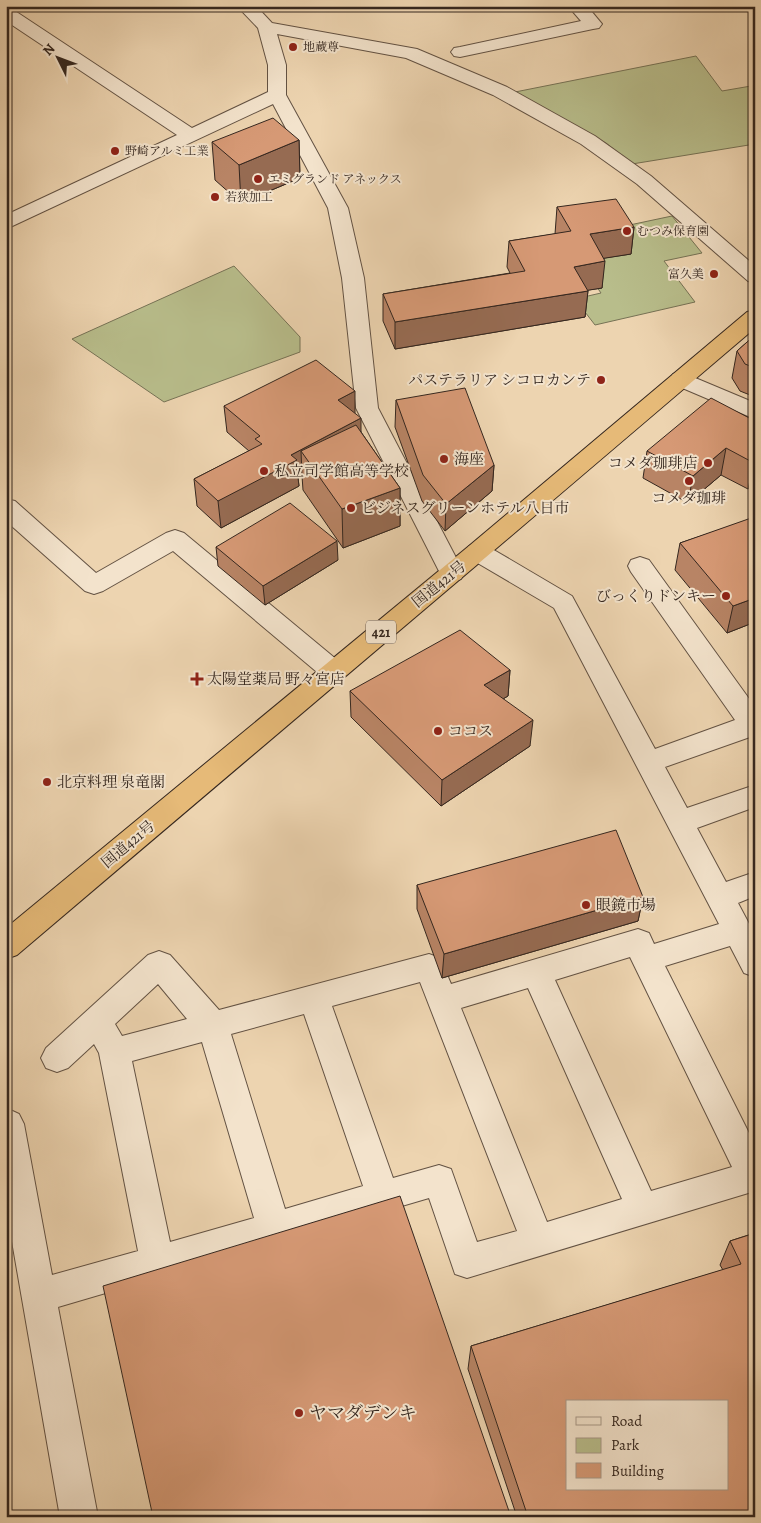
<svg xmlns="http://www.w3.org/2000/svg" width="761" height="1523" font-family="Alegreya,'Noto Serif JP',serif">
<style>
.green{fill:#b8bd8b;stroke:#767255}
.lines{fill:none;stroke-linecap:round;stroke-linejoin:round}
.minor-casing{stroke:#635243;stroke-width:2}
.highway-casing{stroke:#35271f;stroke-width:2}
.minor{fill:#f3e3cc;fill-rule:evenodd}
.highway{fill:#e6ba78;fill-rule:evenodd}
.wall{fill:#b88465;stroke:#35271f}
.shaded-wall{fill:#966b52;stroke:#35271f}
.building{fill:#d69975;stroke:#35271f;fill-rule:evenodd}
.poi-dot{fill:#8f2418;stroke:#f3e3cc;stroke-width:2}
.labels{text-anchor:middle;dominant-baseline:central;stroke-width:4;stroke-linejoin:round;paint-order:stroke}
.far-poi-label{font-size:12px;fill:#35271f;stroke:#f3e3cc;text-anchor:start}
.shield{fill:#f3e3cc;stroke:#6e5f53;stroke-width:1}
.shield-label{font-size:14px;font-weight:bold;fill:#35271f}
.poi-label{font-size:15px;fill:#35271f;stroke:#f3e3cc;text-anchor:start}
.street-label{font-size:15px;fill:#35271f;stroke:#f3e3cc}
.near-poi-label{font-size:18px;fill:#35271f;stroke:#f3e3cc;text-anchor:start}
</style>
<rect width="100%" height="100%" fill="#edd4b0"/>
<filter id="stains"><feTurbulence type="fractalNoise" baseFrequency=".004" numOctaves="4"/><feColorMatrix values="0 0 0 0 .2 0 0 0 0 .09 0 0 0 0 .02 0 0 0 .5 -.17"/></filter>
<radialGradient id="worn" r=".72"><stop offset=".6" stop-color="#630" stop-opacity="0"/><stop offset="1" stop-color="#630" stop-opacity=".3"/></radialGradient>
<g class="green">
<polygon points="696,56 722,91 751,86 755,91 755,144 632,164 606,143 510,93"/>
<polygon points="672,216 702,253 664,261 695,302 595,325 575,299 601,293 578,260 606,230"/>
<polygon points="234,266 300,337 300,352 164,402 72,339"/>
</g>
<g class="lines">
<defs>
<g id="minor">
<polygon points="237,6 256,6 272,23 417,49 507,87 595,136 651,176 755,266 755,283 748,281 637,184 581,144 493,95 406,58 277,34 286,65 286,95 348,208 364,278 378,408 464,573 461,579 452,582 443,579 356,408 342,278 328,208 273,104 6,229 6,215 177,135 6,21 6,8 12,9 192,128 268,92 268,65 258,28"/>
<polygon points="568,6 587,6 602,24 599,28 593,29 460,57 454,56 451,52 454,48 460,47 581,21"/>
<polygon points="681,372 755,403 755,419 673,384 670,379 673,374"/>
<polygon points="6,499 15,501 96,573 166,533 175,530 184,533 342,664 346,671 342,678 333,681 324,678 173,551 103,591 94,594 85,591 6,521"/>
<path d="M478,543L487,546L572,596L655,749L735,720L631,572L628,566L631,560L640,557L649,560L755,707V738L750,737L665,767L687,808L755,785V807L697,828L726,882L755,872V896L738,903L755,935V977L744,973L730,946L665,966L755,1145V1191L467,1278L455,1274L429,1198L58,1307L98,1517H60L6,1207V1108L19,1114L24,1124L52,1275L138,1251L99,1053L94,1044L68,1068L57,1072L46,1068L41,1058L46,1048L148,955L159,951L170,955L219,1010L429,954L440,958L451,984L638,929L649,933L654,944L719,924L554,608L469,558L466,552L469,546ZM630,957L732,1167L651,1191L555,980ZM420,982L517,1231L477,1242L451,1169L439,1165L393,1178L332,1006ZM158,984L187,1019L122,1036L115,1024ZM528,988L622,1199L547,1222L461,1008ZM304,1014L363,1186L285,1209L231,1034ZM202,1042L254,1218L170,1242L132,1061Z"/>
</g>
<path id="highway" d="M755,310V328C510,538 262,746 17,955L6,959V928L469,546L747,312Z"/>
</defs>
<use href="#minor" class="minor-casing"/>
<use href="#highway" class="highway-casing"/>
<use href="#minor" class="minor"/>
<use href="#highway" class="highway"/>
</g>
<g class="wall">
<polygon points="299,140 300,178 241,203 215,180 212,142"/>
<polygon points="557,207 634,227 631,254 604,258 602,288 588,290 585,317 395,349 383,321 383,294 510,273 507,267 509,241 555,234"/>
<polygon points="755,335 755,397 740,391 732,378 737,351"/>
<polygon points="396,400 494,465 492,491 445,531 422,501 395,427"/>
<polygon points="224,406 355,414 361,432 400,488 400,526 343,548 303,490 302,476 298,478 299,486 221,528 197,506 194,479 249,451 227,432"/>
<polygon points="755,421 755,483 748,489 721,475 688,503 643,478 647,451"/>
<polygon points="755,518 755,622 727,633 675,570 680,543"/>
<polygon points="216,547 338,560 265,605 218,566"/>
<polygon points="510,670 508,696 503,699 530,746 441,806 351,717 350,691"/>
<polygon points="417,885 643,897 638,921 442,978 417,909"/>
<polygon points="755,1233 755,1517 517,1517 468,1369 471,1346 723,1270 720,1265 730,1241"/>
</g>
<g class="shaded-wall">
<polygon points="299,140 300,178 241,203 239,165"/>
<polygon points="634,227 631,254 587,261 590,234"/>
<polygon points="605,261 602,288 571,293 574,267"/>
<polygon points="588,291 585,317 395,349 395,322"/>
<polygon points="355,391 355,418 338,400"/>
<polygon points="361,418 361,445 301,451 302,476 298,478 299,486 221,528 218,501 291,455"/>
<polygon points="726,448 721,475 688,503 693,476"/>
<polygon points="755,462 755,483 748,489 754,463"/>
<polygon points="494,465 492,491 445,531 446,504"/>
<polygon points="400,488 400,526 343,548 342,509"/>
<polygon points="337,541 338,560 265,605 263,586"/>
<polygon points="755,598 755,622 727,633 733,606"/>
<polygon points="510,670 508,696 482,711 484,685"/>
<polygon points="533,720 530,746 441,806 442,780"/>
<polygon points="643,897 638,921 442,978 444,954"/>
</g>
<g class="building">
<polygon points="273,118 299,140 239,165 212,142"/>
<polygon points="616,199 634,227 590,234 605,261 574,267 588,291 395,322 383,294 525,271 509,241 571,231 557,207"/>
<polygon points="755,335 755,368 745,364 737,351"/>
<polygon points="316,360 355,391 338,400 361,418 291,455 297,460 218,501 194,479 262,444 255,439 260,436 224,406"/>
<polygon points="465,388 494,465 446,504 423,475 396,400"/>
<polygon points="711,398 755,421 755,462 754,463 726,448 693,476 647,451"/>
<polygon points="356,425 400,488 342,509 301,451"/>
<polygon points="290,503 337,541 263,586 216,547"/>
<polygon points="754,517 755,598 733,606 680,543"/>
<polygon points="460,630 510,670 484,685 533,720 442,780 350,691"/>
<polygon points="616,830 643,897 444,954 417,885"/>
<polygon points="400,1196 511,1517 153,1517 103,1286"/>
<path d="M755,1233V1517H528L471,1346L741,1264L730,1241ZM567,1402H727V1489H567Z"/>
</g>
<g class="poi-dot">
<circle cx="293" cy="47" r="5"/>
<circle cx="115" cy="151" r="5"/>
<circle cx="258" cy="179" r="5"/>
<circle cx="215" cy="197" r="5"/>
<circle cx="627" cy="231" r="5"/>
<circle cx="714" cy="274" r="5"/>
<circle cx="601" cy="380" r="5"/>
<circle cx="444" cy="459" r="5"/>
<circle cx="708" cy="463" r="5"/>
<circle cx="264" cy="471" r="5"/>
<circle cx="689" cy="481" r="5"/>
<circle cx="351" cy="508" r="5"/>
<circle cx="726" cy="596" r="5"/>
<path d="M194.5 671.5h5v5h5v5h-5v5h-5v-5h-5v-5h5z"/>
<circle cx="438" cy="731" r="5"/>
<circle cx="47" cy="782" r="5"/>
<circle cx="586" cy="905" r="5"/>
<circle cx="299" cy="1413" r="5"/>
</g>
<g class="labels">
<g class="far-poi-label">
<text x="303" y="47">地蔵尊</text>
<text x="125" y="151">野崎アルミ工業</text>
<text x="268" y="179">エミグランド アネックス</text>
<text x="225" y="197">若狭加工</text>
<text x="637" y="231">むつみ保育園</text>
<text x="704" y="274" text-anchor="end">富久美</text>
</g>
<rect class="shield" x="366" y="620.5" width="30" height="23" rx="4"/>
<g class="shield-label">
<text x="381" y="632">421</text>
</g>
<g class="poi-label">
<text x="591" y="380" text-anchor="end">パステラリア シコロカンテ</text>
<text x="454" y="459">海座</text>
<text x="698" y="463" text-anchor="end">コメダ珈琲店</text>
<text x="274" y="471">私立司学館高等学校</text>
<text x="689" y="498" text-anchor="middle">コメダ珈琲</text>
<text x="361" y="508">ビジネスグリーンホテル八日市</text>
<text x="716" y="596" text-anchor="end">びっくりドンキー</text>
<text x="207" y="679">太陽堂薬局 野々宮店</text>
<text x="448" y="731">ココス</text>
<text x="57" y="782">北京料理 泉竜閣</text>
<text x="596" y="905">眼鏡市場</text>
</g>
<g class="street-label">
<text transform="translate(439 584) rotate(-39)">国道421号</text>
<text transform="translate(128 844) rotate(-40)">国道421号</text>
</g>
<g class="near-poi-label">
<text x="309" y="1413">ヤマダデンキ</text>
</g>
</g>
<rect width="761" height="1523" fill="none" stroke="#edd4b0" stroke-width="25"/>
<rect x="8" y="8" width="746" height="1508" fill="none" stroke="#35271f" stroke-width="2.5"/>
<rect x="12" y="12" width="736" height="1498" fill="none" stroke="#35271f"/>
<rect x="566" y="1400" width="162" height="90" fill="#f3e3cc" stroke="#a79887"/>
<rect x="576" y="1417" width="25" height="8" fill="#f3e3cc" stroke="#a79887"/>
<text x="611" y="1426" font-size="15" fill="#35271f">Road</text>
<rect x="576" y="1438" width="25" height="15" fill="#b8bd8b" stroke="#a79887"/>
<text x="611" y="1450" font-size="15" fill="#35271f">Park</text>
<rect x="576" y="1463" width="25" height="15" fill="#d69975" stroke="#a79887"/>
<text x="611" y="1476" font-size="15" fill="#35271f">Building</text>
<g transform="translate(58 58) rotate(312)" stroke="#f3e3cc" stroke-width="4" paint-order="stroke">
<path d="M0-4L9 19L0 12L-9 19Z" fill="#35271f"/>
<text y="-8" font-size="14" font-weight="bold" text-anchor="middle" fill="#35271f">N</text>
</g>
<rect width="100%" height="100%" filter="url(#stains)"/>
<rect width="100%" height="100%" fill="url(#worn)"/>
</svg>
